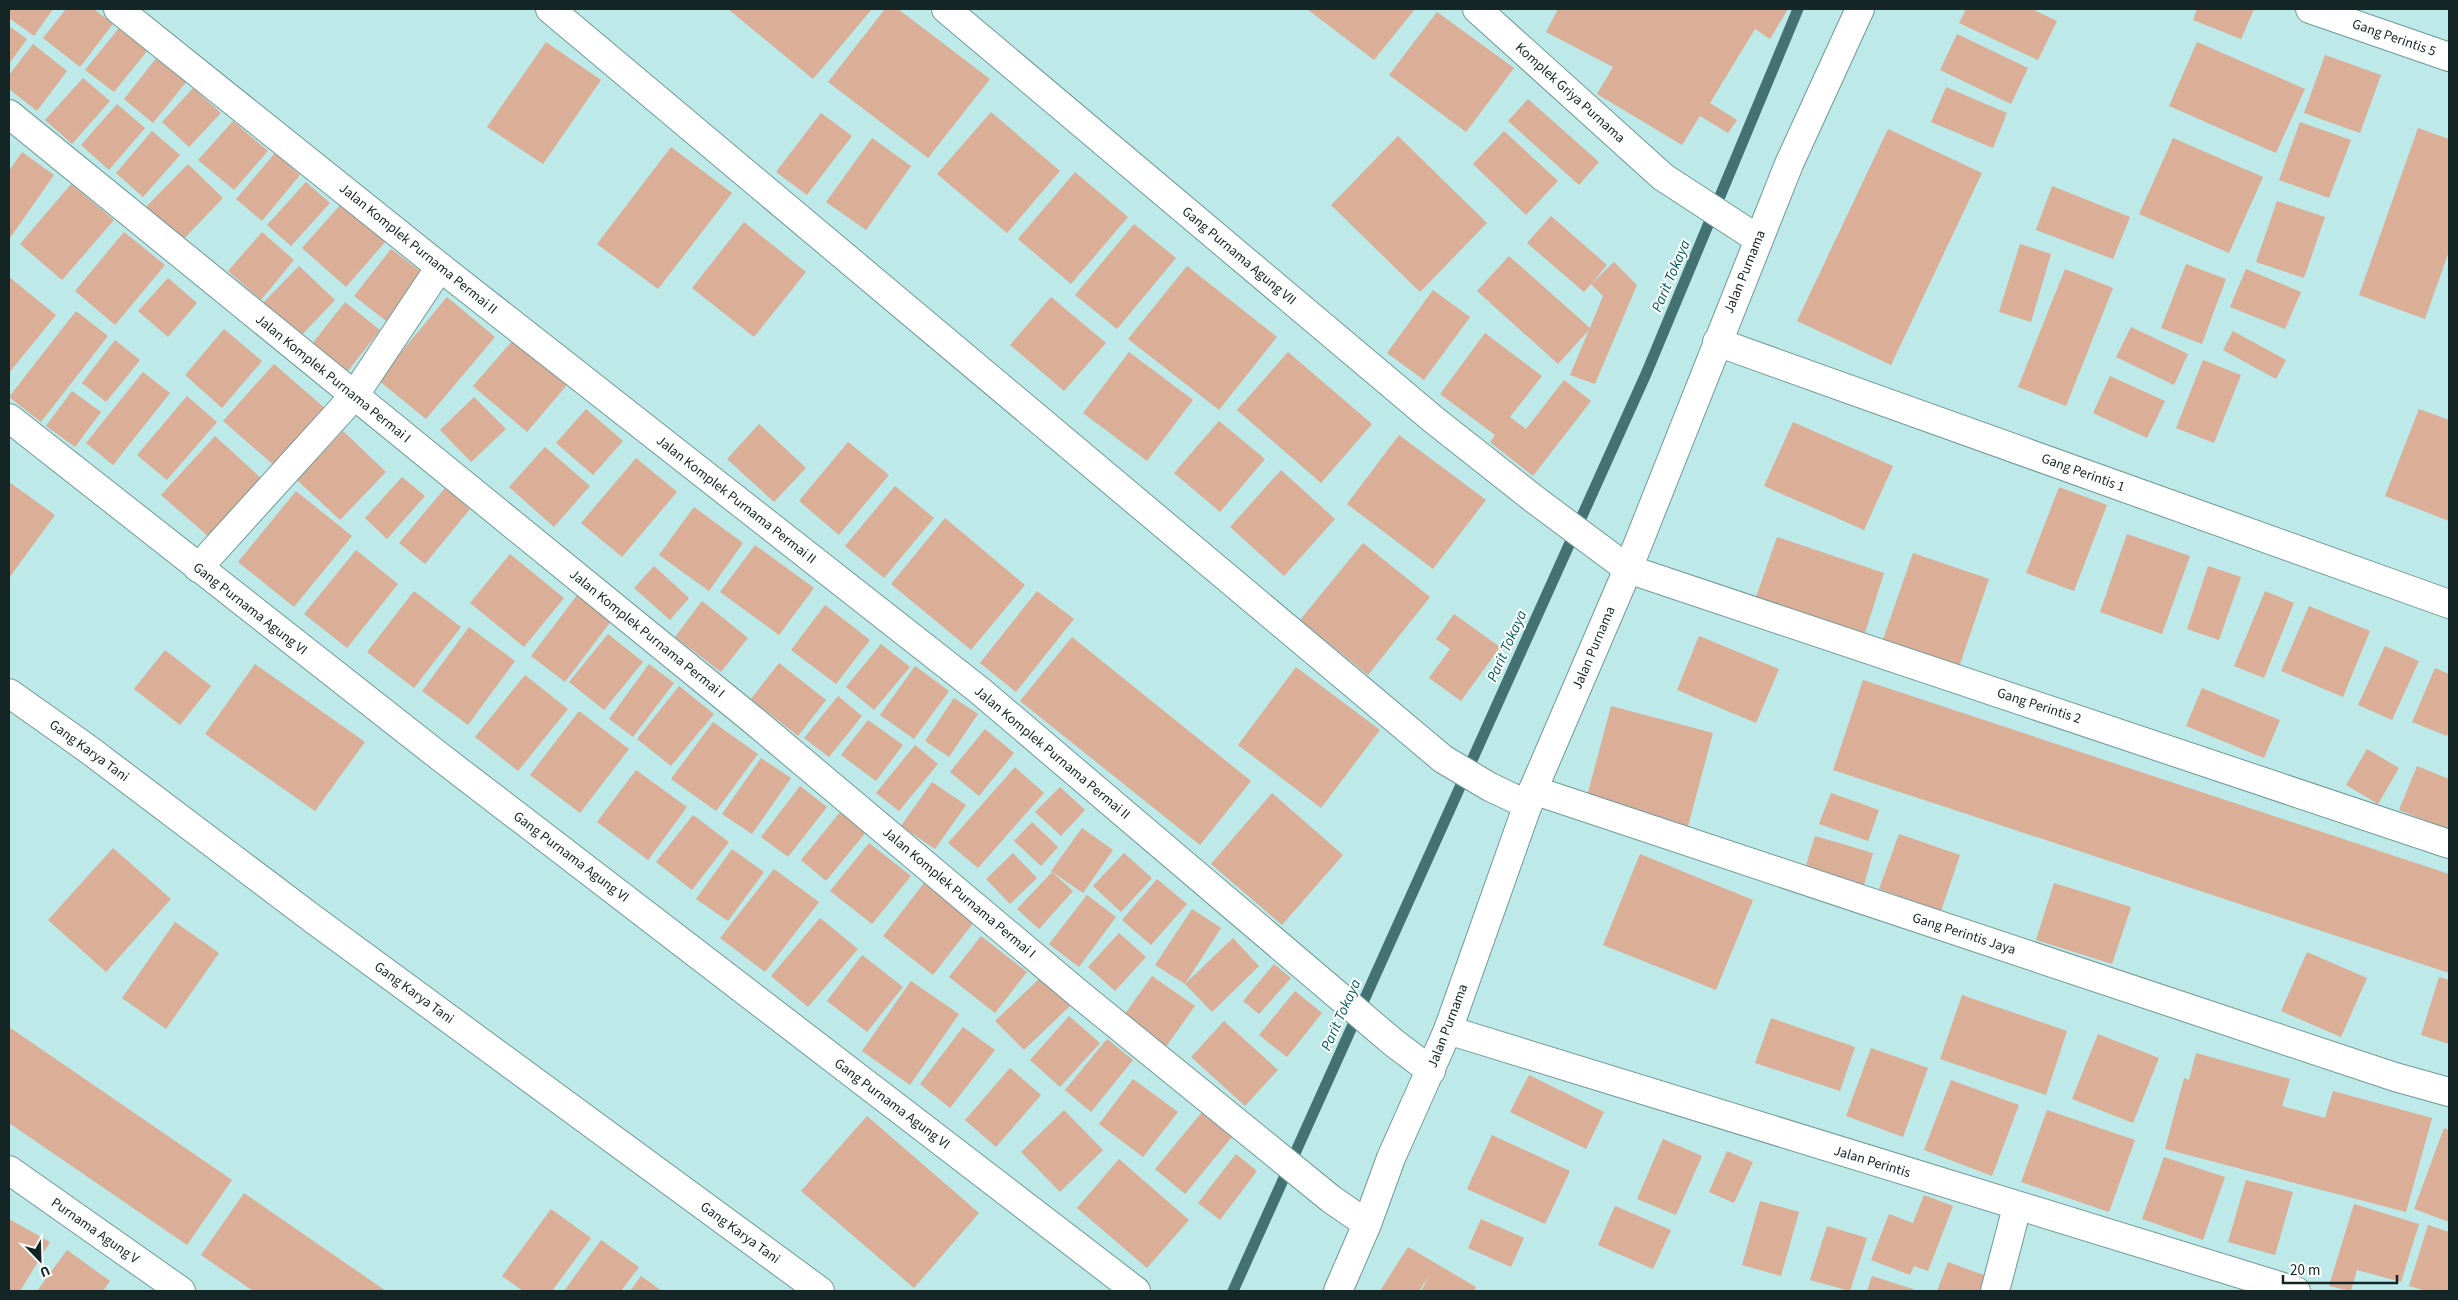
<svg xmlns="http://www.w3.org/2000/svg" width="2458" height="1300" font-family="'Source Sans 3',sans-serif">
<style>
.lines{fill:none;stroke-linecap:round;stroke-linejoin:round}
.stream{stroke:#447272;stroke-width:11}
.building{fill:#daae97}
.street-casing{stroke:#709999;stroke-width:30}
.secondary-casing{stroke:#709999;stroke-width:30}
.street{stroke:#fff;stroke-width:28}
.secondary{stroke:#fff;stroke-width:28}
.labels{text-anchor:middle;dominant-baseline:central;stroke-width:4;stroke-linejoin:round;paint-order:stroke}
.street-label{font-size:14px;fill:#142525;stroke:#fff}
.water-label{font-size:15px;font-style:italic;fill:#025b5c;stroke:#fff}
</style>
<rect width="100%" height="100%" fill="#bde9e9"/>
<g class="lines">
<polyline class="stream" points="1233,1291 1646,374 1798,9"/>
</g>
<g class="building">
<polygon points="9,9 53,9 34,36 9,18"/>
<polygon points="66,9 94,9 113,24 80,67 43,38"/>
<polygon points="728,9 872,9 813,79"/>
<polygon points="885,9 898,9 990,79 928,158 828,82"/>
<polygon points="1307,9 1415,9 1374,60"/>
<polygon points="1558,9 1788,9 1770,39 1755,29 1710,103 1737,120 1728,133 1700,116 1682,145 1597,94 1613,67 1546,32"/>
<polygon points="1966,9 2032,9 2057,21 2038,60 1959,23"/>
<polygon points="2197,9 2254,9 2241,39 2193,20"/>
<polygon points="1437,12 1514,68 1466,132 1389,75"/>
<polygon points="123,23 152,45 114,92 85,70"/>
<polygon points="9,26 27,39 9,64"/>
<polygon points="1957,34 2028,68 2011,104 1940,70"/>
<polygon points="546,42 601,80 543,164 487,127"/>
<polygon points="2197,42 2305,89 2276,153 2169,106"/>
<polygon points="33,44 67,71 37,111 9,89 9,75"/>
<polygon points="161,52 191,76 153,123 124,99"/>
<polygon points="2325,55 2381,75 2360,133 2304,113"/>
<polygon points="83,78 110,101 72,144 45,120"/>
<polygon points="1946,87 2007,113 1993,148 1931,122"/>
<polygon points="193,88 221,113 189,147 162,122"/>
<polygon points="1528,99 1599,162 1579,185 1508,121"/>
<polygon points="117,104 145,128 109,170 81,145"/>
<polygon points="991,112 1060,171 1007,233 937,174"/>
<polygon points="821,113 852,136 807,195 776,172"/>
<polygon points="233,121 268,151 234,190 198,160"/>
<polygon points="2300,122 2351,140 2329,198 2279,180"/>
<polygon points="2418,128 2449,139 2449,251 2425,319 2359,295"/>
<polygon points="1888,129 1982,173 1891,365 1797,321"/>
<polygon points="152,131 180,155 143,197 116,173"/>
<polygon points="1504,131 1558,181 1526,215 1473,164"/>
<polygon points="1398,136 1487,223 1420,292 1331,205"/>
<polygon points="872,138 911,166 866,230 826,202"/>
<polygon points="2173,138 2263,177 2229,253 2139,214"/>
<polygon points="671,147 732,193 658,289 597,244"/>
<polygon points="22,152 54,175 10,238 9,171"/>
<polygon points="275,153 300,175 262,221 236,199"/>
<polygon points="188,164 223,198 180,243 144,209"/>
<polygon points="1075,172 1128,217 1071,284 1018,239"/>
<polygon points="306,182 330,203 291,246 267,225"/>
<polygon points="71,184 114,220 62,280 20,244"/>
<polygon points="2052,186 2130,217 2113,259 2036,230"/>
<polygon points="2277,201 2325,217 2304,278 2256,262"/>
<polygon points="342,203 386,241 346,287 302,248"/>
<polygon points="1551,216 1607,265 1592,283 1614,262 1637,285 1595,384 1570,375 1589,330 1558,364 1477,291 1509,256 1590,328 1603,296 1591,284 1584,292 1527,243"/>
<polygon points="744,222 806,272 754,337 692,288"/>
<polygon points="1134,224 1176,258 1117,329 1075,295"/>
<polygon points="124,232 165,265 115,325 75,291"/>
<polygon points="262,232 294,260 261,300 228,271"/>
<polygon points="2020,244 2051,254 2031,322 1999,312"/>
<polygon points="391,249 428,277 390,324 354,296"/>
<polygon points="2186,264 2226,279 2202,344 2161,328"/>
<polygon points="299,266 335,300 299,338 262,304"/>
<polygon points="1187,266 1277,337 1219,410 1128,339"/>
<polygon points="2065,269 2113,288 2066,406 2018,387"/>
<polygon points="2246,269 2301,292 2285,329 2230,307"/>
<polygon points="9,277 56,315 9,373"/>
<polygon points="168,278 197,303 168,337 138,311"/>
<polygon points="1433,290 1470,317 1424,380 1387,353"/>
<polygon points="447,297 495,337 426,419 378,380"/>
<polygon points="1051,297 1106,343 1064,391 1010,345"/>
<polygon points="345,302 380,330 348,371 312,344"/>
<polygon points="76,311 108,336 41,422 9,397"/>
<polygon points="2131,327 2188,354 2174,385 2116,357"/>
<polygon points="224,329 262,361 222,408 185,375"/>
<polygon points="2233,331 2286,360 2276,379 2223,350"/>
<polygon points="1485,333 1542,376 1510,417 1526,429 1564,380 1591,401 1533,476 1490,442 1495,435 1440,394"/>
<polygon points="514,339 567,385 527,432 473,386"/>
<polygon points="115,340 140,360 106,402 82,383"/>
<polygon points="1129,352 1193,400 1147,461 1083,413"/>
<polygon points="1288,352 1372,424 1321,483 1237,410"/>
<polygon points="2203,360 2241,375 2214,443 2176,428"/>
<polygon points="274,364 327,410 276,467 223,421"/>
<polygon points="143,372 170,393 113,465 86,443"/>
<polygon points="2110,376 2165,401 2147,438 2093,413"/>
<polygon points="72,391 101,412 75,447 46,426"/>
<polygon points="187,396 217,422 167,480 137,455"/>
<polygon points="474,397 506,429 471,462 440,430"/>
<polygon points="586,409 623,441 593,475 556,443"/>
<polygon points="2419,409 2449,420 2449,521 2385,496"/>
<polygon points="1219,421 1265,459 1220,512 1174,473"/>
<polygon points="1793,422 1893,466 1864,530 1764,486"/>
<polygon points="759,424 806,468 774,502 727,459"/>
<polygon points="343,431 386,472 340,520 297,480"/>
<polygon points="1399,435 1486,500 1433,569 1347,504"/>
<polygon points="215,436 262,479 209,537 161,495"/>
<polygon points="848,442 889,475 839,535 799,501"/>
<polygon points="545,447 590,486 554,527 509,487"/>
<polygon points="636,458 677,492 622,557 581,523"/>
<polygon points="1281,470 1335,519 1284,576 1230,527"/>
<polygon points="402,477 425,496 387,539 365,518"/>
<polygon points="9,482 55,515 9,578"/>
<polygon points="895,486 934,518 884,578 845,546"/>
<polygon points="2059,487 2107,505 2074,591 2026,573"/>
<polygon points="445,488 470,509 425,564 399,543"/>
<polygon points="296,491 352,536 294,607 238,562"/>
<polygon points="694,507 743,543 709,591 659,555"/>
<polygon points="945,518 1025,585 971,650 891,584"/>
<polygon points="2127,534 2190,556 2162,634 2100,612"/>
<polygon points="1777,537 1884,573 1865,633 1756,597"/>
<polygon points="1363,543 1430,597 1368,675 1300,620"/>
<polygon points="755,545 814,588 779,635 720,592"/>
<polygon points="356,550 398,584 347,648 304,614"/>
<polygon points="1913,553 1989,579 1957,673 1880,648"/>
<polygon points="510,554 564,598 524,647 470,603"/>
<polygon points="654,566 689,598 670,620 634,588"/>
<polygon points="2208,566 2241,577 2219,640 2187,629"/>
<polygon points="581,590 615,616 565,682 531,656"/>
<polygon points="414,591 461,627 414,688 367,652"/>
<polygon points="1037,591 1074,619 1016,692 980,663"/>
<polygon points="2265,591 2294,603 2264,678 2234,666"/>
<polygon points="702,601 748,638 721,672 675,637"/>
<polygon points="825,605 870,640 836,684 791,650"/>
<polygon points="2309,606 2370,631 2343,697 2281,671"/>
<polygon points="1454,614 1500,647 1461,701 1429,678 1450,649 1436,639"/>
<polygon points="469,627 515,661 468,725 422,691"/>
<polygon points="608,634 643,662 604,710 569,682"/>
<polygon points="1699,636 1779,669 1756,723 1677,690"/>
<polygon points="1072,637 1251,781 1200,845 1020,701"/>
<polygon points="881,644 910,667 874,710 846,687"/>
<polygon points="2385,646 2419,661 2392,720 2358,705"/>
<polygon points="165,650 211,686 180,725 134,689"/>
<polygon points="779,663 826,700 798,736 751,699"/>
<polygon points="255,664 365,742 315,811 205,734"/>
<polygon points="649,664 674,683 633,737 609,719"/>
<polygon points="915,666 949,691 914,739 880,715"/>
<polygon points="1296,667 1380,730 1321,808 1238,745"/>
<polygon points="2435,668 2449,674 2449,730 2447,736 2412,722"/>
<polygon points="525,675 568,709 518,771 475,737"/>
<polygon points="1863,680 2449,874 2449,973 1833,770"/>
<polygon points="679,686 714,714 671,766 637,739"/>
<polygon points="2202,688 2280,720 2264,758 2186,726"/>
<polygon points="838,696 862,716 829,757 804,738"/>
<polygon points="954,698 978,714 949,757 925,741"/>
<polygon points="1611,706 1713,733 1688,826 1586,800"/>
<polygon points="579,711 629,749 580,813 530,775"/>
<polygon points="868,720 903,745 876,781 841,755"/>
<polygon points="713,722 758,754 716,811 671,779"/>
<polygon points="985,729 1014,753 979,796 950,772"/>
<polygon points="915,745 938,764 899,811 876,793"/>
<polygon points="2367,749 2399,768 2378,804 2346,785"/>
<polygon points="761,758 791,778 752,834 722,814"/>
<polygon points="2417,766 2449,779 2449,830 2399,810"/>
<polygon points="1015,767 1044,793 978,868 948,843"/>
<polygon points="636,770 687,807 648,860 597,822"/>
<polygon points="932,782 966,805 935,849 901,826"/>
<polygon points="800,786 827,807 788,857 761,837"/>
<polygon points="1060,787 1085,810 1061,836 1035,812"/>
<polygon points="1272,793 1343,855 1282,925 1211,864"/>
<polygon points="1831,793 1879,810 1868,841 1819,824"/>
<polygon points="841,811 866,832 826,881 801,860"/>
<polygon points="693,815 729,842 692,890 656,862"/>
<polygon points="1032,822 1058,847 1041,866 1014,841"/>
<polygon points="1082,828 1113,850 1083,893 1051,871"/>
<polygon points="1899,834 1960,855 1941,911 1879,889"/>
<polygon points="1815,836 1873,853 1862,892 1803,875"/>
<polygon points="869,843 911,876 872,924 830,891"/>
<polygon points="113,848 171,899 106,972 48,920"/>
<polygon points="732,849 764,872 728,921 696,899"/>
<polygon points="1013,853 1037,878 1010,904 986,879"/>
<polygon points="1124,853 1152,878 1121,912 1093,886"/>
<polygon points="1640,854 1753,900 1716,990 1603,945"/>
<polygon points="774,869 819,902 765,972 720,938"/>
<polygon points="1052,872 1073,891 1039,929 1017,909"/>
<polygon points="1157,879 1187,904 1151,945 1122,920"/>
<polygon points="924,883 974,922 933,975 883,936"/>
<polygon points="2054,883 2131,907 2112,964 2036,940"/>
<polygon points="1087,895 1116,917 1079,967 1049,944"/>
<polygon points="1192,909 1221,928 1185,984 1155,965"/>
<polygon points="820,918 858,949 808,1007 771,976"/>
<polygon points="175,922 219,953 166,1029 122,998"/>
<polygon points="1119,933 1146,957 1115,991 1088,967"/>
<polygon points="981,936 1027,972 995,1013 949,977"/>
<polygon points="1233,938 1259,966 1212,1012 1185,984"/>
<polygon points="2307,952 2367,978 2341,1037 2281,1011"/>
<polygon points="862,955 903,987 867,1032 827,1001"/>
<polygon points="1274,964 1291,978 1259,1014 1243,1001"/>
<polygon points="1042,976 1070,1006 1024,1050 995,1021"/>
<polygon points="1152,976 1195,1006 1165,1048 1122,1018"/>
<polygon points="2439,977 2449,980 2449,1044 2421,1035"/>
<polygon points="911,981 959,1014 910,1085 862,1051"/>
<polygon points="1295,991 1322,1013 1287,1057 1259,1035"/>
<polygon points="1962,995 2067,1031 2046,1095 1940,1059"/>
<polygon points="1069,1016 1100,1043 1060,1087 1030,1060"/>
<polygon points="1771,1018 1855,1047 1840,1091 1755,1063"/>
<polygon points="1224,1021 1278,1070 1245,1106 1191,1057"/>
<polygon points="9,1027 232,1180 187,1245 9,1123"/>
<polygon points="963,1027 995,1050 950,1108 920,1084"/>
<polygon points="2098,1034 2159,1058 2133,1123 2072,1099"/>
<polygon points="1107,1039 1133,1060 1091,1112 1065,1090"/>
<polygon points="1871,1048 1928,1068 1903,1137 1846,1116"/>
<polygon points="2196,1053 2290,1079 2282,1106 2325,1118 2333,1091 2432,1118 2406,1212 2165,1149 2184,1078 2189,1080"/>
<polygon points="1010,1068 1041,1095 996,1147 965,1120"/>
<polygon points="1529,1075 1604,1112 1586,1149 1510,1112"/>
<polygon points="1133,1079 1178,1112 1143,1157 1099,1124"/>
<polygon points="1951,1080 2019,1105 1992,1176 1924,1150"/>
<polygon points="1064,1110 1103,1150 1060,1192 1021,1152"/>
<polygon points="2047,1110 2135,1140 2109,1212 2021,1182"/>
<polygon points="1202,1112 1232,1137 1185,1194 1155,1169"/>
<polygon points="867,1116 979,1213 914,1288 801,1191"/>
<polygon points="2444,1128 2449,1130 2449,1222 2414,1209"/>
<polygon points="1492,1135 1570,1171 1545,1224 1467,1189"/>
<polygon points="1663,1139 1702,1156 1676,1215 1637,1199"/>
<polygon points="1727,1151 1753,1162 1734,1203 1709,1192"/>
<polygon points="1236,1154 1257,1171 1220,1220 1198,1203"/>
<polygon points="2164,1157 2225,1177 2203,1240 2142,1219"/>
<polygon points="1119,1159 1189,1220 1147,1268 1077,1208"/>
<polygon points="2246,1180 2293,1192 2275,1255 2228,1242"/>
<polygon points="244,1193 386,1291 253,1291 201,1255"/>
<polygon points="1924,1195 1953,1206 1928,1271 1914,1266 1910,1275 1871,1260 1889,1214 1913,1223"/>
<polygon points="1760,1201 1799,1212 1781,1276 1742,1265"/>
<polygon points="2354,1204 2419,1224 2401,1282 2357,1270 2351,1291 2329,1286"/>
<polygon points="1615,1206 1671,1230 1653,1269 1598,1245"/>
<polygon points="551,1209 591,1238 552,1291 523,1291 502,1276"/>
<polygon points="9,1219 50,1242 20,1291 9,1291"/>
<polygon points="1481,1219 1524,1238 1511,1267 1468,1248"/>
<polygon points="2428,1225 2449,1232 2449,1291 2427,1291 2409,1286"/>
<polygon points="1827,1226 1867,1238 1850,1291 1810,1280"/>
<polygon points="601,1240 639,1267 621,1291 564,1291"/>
<polygon points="1408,1247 1476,1287 1474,1291 1421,1291 1430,1274 1419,1291 1380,1291"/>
<polygon points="67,1250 110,1281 103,1291 37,1291"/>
<polygon points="1948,1262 1992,1278 1988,1291 1937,1291"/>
<polygon points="641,1276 662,1291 630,1291"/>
<polygon points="1872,1276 1919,1291 1867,1291"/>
</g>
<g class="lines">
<defs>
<g id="street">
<polyline points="118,9 440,267 979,690 1394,1043 1431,1071"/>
<polyline points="550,9 1443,759 1490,787 1528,805"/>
<polyline points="946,9 1434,420 1534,499 1628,569 2449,844"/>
<polyline points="1477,9 1663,177 1758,239"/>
<polyline points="2310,9 2449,57"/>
<polyline points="9,114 753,720 1079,994 1331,1199 1367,1224"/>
<polyline points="1717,342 2449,604"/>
<polyline points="9,418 439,756 1136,1291"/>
<polyline points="198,568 354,396 440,267"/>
<polyline points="9,693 88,749 313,919 820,1291"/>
<polyline points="1533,790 2395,1077 2449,1092"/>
<polyline points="1448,1030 2296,1291"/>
<polyline points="9,1170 181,1291"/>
<polyline points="1995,1291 2017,1207"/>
</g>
<polyline id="secondary" points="1338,1291 1367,1224 1391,1158 1448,1030 1533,790 1628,569 1789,164 1860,9"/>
</defs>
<use href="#street" class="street-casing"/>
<use href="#secondary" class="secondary-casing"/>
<use href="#street" class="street"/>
<use href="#secondary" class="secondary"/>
</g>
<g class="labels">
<g class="street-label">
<text transform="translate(2394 38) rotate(19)">Gang Perintis 5</text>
<text transform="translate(1570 93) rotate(42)">Komplek Griya Purnama</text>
<text transform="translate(418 249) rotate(39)">Jalan Komplek Purnama Permai II</text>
<text transform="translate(1239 256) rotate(40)">Gang Purnama Agung VII</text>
<text transform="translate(1745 272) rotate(-68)">Jalan Purnama</text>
<text transform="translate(333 379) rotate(39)">Jalan Komplek Purnama Permai I</text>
<text transform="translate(2083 473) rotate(20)">Gang Perintis 1</text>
<text transform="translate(736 500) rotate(38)">Jalan Komplek Purnama Permai II</text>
<text transform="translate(250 609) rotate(38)">Gang Purnama Agung VI</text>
<text transform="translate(647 634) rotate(39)">Jalan Komplek Purnama Permai I</text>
<text transform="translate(1594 648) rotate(-67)">Jalan Purnama</text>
<text transform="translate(2039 706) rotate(18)">Gang Perintis 2</text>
<text transform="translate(89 751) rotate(36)">Gang Karya Tani</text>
<text transform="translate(1052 753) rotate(40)">Jalan Komplek Purnama Permai II</text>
<text transform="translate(571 857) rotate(37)">Gang Purnama Agung VI</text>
<text transform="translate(959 893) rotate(40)">Jalan Komplek Purnama Permai I</text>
<text transform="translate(1964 934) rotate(18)">Gang Perintis Jaya</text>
<text transform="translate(414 993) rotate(36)">Gang Karya Tani</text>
<text transform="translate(1448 1026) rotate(-69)">Jalan Purnama</text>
<text transform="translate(892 1104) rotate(37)">Gang Purnama Agung VI</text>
<text transform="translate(1872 1162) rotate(17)">Jalan Perintis</text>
<text transform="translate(95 1231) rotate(35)">Purnama Agung V</text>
<text transform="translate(740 1233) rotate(36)">Gang Karya Tani</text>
</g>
<g class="water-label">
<text transform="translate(1671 276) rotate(-67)">Parit Tokaya</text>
<text transform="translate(1507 646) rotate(-66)">Parit Tokaya</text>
<text transform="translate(1341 1015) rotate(-66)">Parit Tokaya</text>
</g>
</g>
<rect width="2458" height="1300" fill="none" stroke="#142525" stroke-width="20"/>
<g transform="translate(40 1260) rotate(157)" stroke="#ffffff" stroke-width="4" paint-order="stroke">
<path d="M0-4L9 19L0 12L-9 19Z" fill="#142525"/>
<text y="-8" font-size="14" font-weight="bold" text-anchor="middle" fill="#142525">U</text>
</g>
<path d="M2283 1275v8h114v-8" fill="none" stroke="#142525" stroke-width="2.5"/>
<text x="2290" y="1275" font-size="15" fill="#142525" stroke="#ffffff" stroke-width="4" paint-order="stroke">20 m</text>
</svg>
